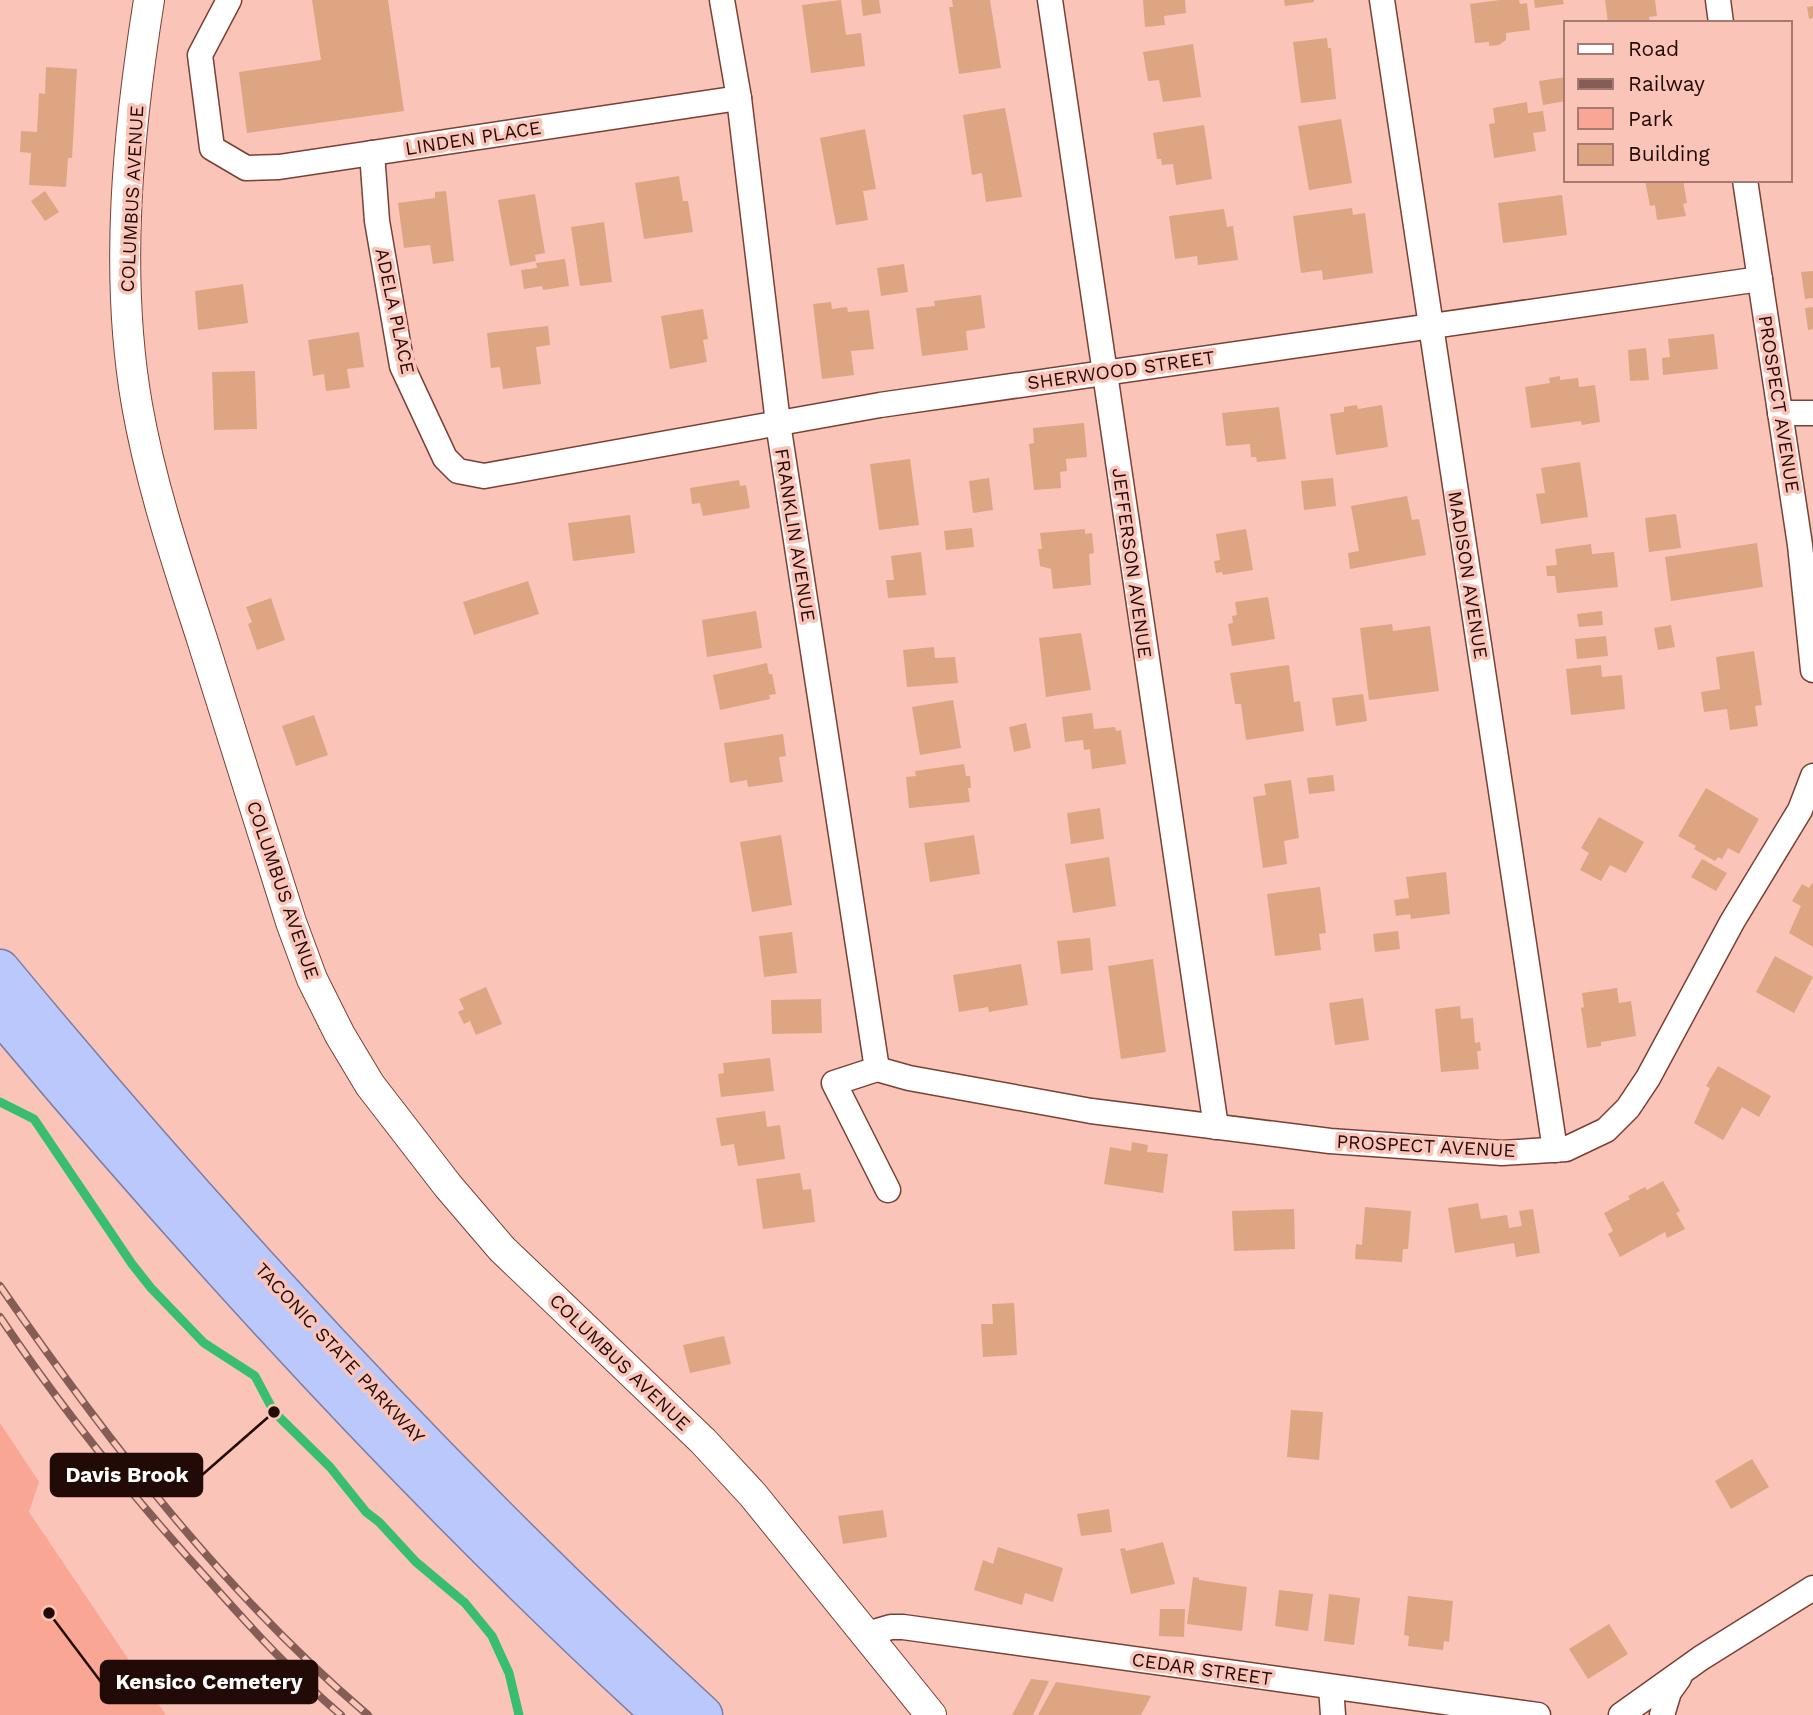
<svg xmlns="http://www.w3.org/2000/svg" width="1813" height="1715" font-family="'Work Sans',sans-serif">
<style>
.green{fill:#faa694}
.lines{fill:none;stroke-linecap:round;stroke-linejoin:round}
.stream{stroke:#38be6e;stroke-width:9}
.building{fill:#dda582}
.minor-casing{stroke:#794034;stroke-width:27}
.tertiary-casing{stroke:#794034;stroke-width:32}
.trunk-casing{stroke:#7a7da6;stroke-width:41}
.minor{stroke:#fff;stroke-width:24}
.tertiary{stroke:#fff;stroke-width:30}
.trunk{stroke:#bac8fc;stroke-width:38}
.rail-casing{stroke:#835d56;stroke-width:8}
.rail{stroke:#fbc4b8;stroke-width:5;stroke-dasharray:16;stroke-linecap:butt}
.labels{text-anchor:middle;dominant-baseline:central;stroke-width:7;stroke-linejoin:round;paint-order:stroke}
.street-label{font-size:19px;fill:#220b07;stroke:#fbc4b8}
.leader{fill:none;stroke:#220b07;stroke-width:2.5}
.callout-dot{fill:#220b07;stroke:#fbc4b8;stroke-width:2.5}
.callout{fill:#220b07;stroke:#220b07;stroke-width:2.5}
.callout-label{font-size:21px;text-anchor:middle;font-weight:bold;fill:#fff}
</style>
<rect width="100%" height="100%" fill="#fbc4b8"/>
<polygon class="green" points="0,1423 39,1482 29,1512 166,1715 0,1715"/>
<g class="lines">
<polyline class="stream" points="0,1102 34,1119 132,1264 151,1288 204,1343 255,1376 274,1412 330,1467 366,1512 379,1522 416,1562 465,1603 492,1636 509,1673 519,1715"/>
</g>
<g class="building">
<polygon points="312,0 388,0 404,111 247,133 239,72 321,60"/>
<polygon points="841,0 846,35 861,33 865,66 811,73 802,5"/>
<polygon points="861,0 879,0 881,13 863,16"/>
<polygon points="952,0 990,0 1001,68 959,74 949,7 953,7"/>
<polygon points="1143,0 1185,0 1186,13 1164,16 1165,25 1145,27"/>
<polygon points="1284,0 1314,0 1314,2 1285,6"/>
<polygon points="1500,0 1519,0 1520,4 1527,3 1530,30 1506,33 1506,40 1499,45 1489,46 1489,42 1475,43 1470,4"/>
<polygon points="1534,0 1563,0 1564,4 1535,8"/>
<polygon points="1605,0 1655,0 1657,16 1649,17 1650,23 1608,23"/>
<polygon points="1813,6 1813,18 1809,19 1807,7"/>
<polygon points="1327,38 1328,48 1331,48 1336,99 1301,103 1293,42"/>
<polygon points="1193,44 1201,97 1163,102 1159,80 1148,81 1143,52"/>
<polygon points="46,67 77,69 72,158 68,158 66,187 29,185 31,153 20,152 21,131 37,132 39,93 45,94"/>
<polygon points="1566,77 1566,101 1543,105 1539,81"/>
<polygon points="1527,102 1528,113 1543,111 1546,131 1533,133 1536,151 1494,158 1489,124 1495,123 1493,108"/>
<polygon points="1005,108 1022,197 986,202 982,173 972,175 963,115"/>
<polygon points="1341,119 1352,183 1309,190 1298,126"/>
<polygon points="1204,125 1212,179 1176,185 1173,164 1162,165 1161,159 1157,159 1153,133"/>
<polygon points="865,129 876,189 863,191 868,220 836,225 820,138"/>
<polygon points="679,176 683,201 688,201 693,232 644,239 635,183"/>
<polygon points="1645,180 1683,180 1687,203 1683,204 1686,216 1657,220 1655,205 1650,206"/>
<polygon points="45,191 59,212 45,221 31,201"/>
<polygon points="446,191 454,261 433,264 430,245 404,248 398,203 435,198 435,192"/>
<polygon points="535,194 545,253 535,255 536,261 510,266 498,200"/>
<polygon points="1562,195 1567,235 1503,243 1498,203"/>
<polygon points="1352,208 1353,215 1365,213 1373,273 1323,280 1322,270 1301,273 1293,216"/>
<polygon points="1224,209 1227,227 1233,226 1238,260 1198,265 1197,256 1175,259 1169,216"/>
<polygon points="604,222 612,282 580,286 571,227"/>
<polygon points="565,259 569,286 543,290 542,286 524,289 521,270 537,268 536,263"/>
<polygon points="904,264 908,292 881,296 877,268"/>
<polygon points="1813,271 1813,298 1805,299 1801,272"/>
<polygon points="243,284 248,323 198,330 195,291"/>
<polygon points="981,295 985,328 966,331 968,350 922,356 916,308 935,306 934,301"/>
<polygon points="831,302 832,309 847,307 848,312 869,310 874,349 851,351 854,375 822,379 813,304"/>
<polygon points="1813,307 1813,329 1808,330 1805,308"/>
<polygon points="703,309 708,339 703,340 707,362 670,369 661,316"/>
<polygon points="548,326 550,345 536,347 541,384 503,389 500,367 491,368 487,333"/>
<polygon points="359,332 364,367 347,369 350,388 326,391 324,374 313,376 308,340"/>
<polygon points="1714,334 1718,369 1663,375 1662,358 1670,357 1668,339"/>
<polygon points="1646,348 1649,380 1630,381 1628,350"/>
<polygon points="255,371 257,429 214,430 212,372"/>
<polygon points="1560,376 1560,380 1578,378 1579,387 1595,385 1600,422 1582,425 1581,421 1531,428 1525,387 1550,383 1549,378"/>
<polygon points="1357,405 1358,409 1382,405 1388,447 1336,455 1330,414 1344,412 1344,407"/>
<polygon points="1279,407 1286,459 1257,462 1256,457 1251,457 1250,444 1226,446 1222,413"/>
<polygon points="1084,423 1087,457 1066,459 1067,471 1060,472 1061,488 1034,490 1029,444 1034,443 1033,428"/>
<polygon points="910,459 919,525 879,530 870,464"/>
<polygon points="1580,462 1588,517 1541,524 1536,494 1545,493 1541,468"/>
<polygon points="989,478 993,510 973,513 969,481"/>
<polygon points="1333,478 1336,506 1304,510 1301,481"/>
<polygon points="739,480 740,486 746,485 750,508 703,516 700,503 692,504 690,488"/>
<polygon points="1407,496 1412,520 1419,519 1426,555 1350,569 1348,553 1359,551 1351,506"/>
<polygon points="1676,514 1681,548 1649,552 1645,518"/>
<polygon points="630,515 635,553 573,561 568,523"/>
<polygon points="972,528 974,547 946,550 944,531"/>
<polygon points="1085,529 1085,534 1092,533 1094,553 1089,554 1091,585 1053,589 1051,569 1040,566 1038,549 1042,549 1040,533"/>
<polygon points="1246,529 1253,570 1223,575 1222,572 1216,573 1214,561 1220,560 1216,534"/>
<polygon points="1757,543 1763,587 1671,601 1665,557"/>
<polygon points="1591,544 1592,554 1614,552 1618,587 1557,593 1555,576 1547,576 1546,566 1557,565 1555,549"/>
<polygon points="921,552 926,595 888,598 886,580 894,580 891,556"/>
<polygon points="528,581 539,614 474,635 463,602"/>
<polygon points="1268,597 1275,639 1232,646 1228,624 1233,623 1232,616 1237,615 1235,602"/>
<polygon points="271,598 285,640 257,650 248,624 252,622 246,607"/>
<polygon points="756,611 762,648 707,657 702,620"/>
<polygon points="1602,611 1603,625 1579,627 1577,614"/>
<polygon points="1392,624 1393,631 1430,626 1439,691 1369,700 1360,628"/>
<polygon points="1671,625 1675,647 1658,650 1654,628"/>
<polygon points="1081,633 1091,690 1046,697 1039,638"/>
<polygon points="1606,636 1608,656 1577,659 1575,639"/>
<polygon points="934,647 935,658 955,657 958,683 907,687 903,650"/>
<polygon points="1754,651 1762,705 1755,706 1758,726 1730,730 1727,709 1704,712 1701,692 1720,689 1716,657"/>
<polygon points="767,663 769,674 772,674 776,694 769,695 770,699 720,710 713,675"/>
<polygon points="1289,665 1294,702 1300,701 1304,731 1246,740 1241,704 1235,704 1230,673"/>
<polygon points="1601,665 1602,677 1622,675 1625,709 1571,715 1566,669"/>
<polygon points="1363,694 1367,721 1336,726 1332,698"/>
<polygon points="953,700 961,748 920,755 912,707"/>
<polygon points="1092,713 1094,729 1115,727 1116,731 1121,730 1126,764 1092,769 1090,749 1084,750 1083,740 1065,742 1062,717"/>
<polygon points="314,715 328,755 296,766 282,726"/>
<polygon points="1026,723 1031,748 1014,752 1009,727"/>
<polygon points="783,734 786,756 779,757 783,782 748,787 747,780 730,783 724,743"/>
<polygon points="964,764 966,776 970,776 971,788 968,788 970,802 909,808 906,777 916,776 915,771"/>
<polygon points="1333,775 1335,791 1309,794 1307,778"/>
<polygon points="1291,780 1299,838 1284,841 1287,864 1263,868 1253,797 1266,795 1264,784"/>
<polygon points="1706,788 1759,819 1739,854 1728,848 1722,859 1718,857 1715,861 1694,849 1696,846 1678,836"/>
<polygon points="1100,808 1104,839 1071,844 1067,813"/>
<polygon points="1599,817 1644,842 1626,873 1610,865 1601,881 1580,870 1589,853 1581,848"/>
<polygon points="781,835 792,905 752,912 740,842"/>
<polygon points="974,835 980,874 930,882 924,843"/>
<polygon points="1109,857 1116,906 1073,913 1065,864"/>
<polygon points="1702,859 1727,873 1716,891 1691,877"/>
<polygon points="1446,872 1450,914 1411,919 1410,914 1396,916 1394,900 1409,898 1406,877"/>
<polygon points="1813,882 1813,947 1789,933 1801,906 1792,901 1802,884 1809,888"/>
<polygon points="1320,887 1326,933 1319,934 1321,950 1275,956 1267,894"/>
<polygon points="1398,931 1400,949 1375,952 1373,934"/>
<polygon points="792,932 797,973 764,977 759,936"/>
<polygon points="1090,938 1093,970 1061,974 1057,941"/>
<polygon points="1775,956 1813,977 1794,1013 1756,992"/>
<polygon points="1153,959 1166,1052 1121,1059 1108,966"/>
<polygon points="1021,964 1028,1005 989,1012 988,1007 959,1012 953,975"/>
<polygon points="486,987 502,1024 476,1035 470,1021 464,1024 458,1012 464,1009 459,999"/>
<polygon points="1617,988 1619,1003 1631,1001 1636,1036 1601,1042 1601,1046 1587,1048 1581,1008 1584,1007 1582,993"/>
<polygon points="1363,998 1369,1040 1335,1045 1329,1003"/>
<polygon points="821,999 822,1033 772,1034 771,1000"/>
<polygon points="1460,1006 1461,1019 1473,1018 1475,1043 1480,1042 1481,1051 1477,1051 1479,1069 1441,1072 1435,1009"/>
<polygon points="770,1058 774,1091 721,1097 718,1074 724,1073 723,1063"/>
<polygon points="1718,1066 1771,1096 1759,1117 1742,1107 1723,1140 1694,1123 1710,1088 1706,1086"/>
<polygon points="765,1111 767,1127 780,1125 785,1159 738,1166 734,1144 721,1146 716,1118"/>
<polygon points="1132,1142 1148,1145 1147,1152 1168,1154 1163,1193 1104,1184 1110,1147 1131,1151"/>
<polygon points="800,1173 803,1190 811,1189 815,1222 763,1229 756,1179"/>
<polygon points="1663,1181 1680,1211 1676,1213 1685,1229 1667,1238 1665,1232 1620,1257 1608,1234 1613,1231 1604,1213 1630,1199 1628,1196 1645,1187 1647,1190"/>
<polygon points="1478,1203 1481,1219 1507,1215 1509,1228 1522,1226 1519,1211 1533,1209 1540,1253 1516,1257 1514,1243 1455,1253 1448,1208"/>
<polygon points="1365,1207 1411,1211 1408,1249 1403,1249 1402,1262 1355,1259 1356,1244 1362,1245"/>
<polygon points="1294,1209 1295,1249 1234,1251 1232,1211"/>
<polygon points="1014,1303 1017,1355 983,1357 981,1324 993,1324 992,1304"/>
<polygon points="724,1336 731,1364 690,1373 683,1345"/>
<polygon points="1291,1410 1323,1412 1319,1460 1287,1457"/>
<polygon points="1752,1459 1769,1487 1731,1509 1715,1481"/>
<polygon points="1109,1509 1112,1532 1081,1536 1077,1514"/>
<polygon points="883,1510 887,1537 843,1544 838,1516"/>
<polygon points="1163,1542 1175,1584 1131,1594 1120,1549 1125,1548 1126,1551"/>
<polygon points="998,1547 1063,1568 1053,1602 1025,1593 1022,1605 974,1590 983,1560 993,1564"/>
<polygon points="1193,1577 1199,1578 1199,1580 1247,1587 1242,1631 1187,1624"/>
<polygon points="1279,1590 1313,1594 1308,1631 1275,1626"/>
<polygon points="1329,1594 1360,1598 1354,1645 1324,1641"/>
<polygon points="1408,1596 1453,1601 1449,1642 1444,1641 1443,1650 1408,1646 1409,1636 1404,1635"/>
<polygon points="1160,1609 1185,1609 1184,1637 1159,1636"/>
<polygon points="1609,1624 1628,1654 1588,1679 1569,1649"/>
<polygon points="1031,1679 1049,1681 1033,1715 1012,1715"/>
<polygon points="1056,1682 1151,1696 1141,1715 1038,1715"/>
</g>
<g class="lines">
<defs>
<g id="minor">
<polyline points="229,0 200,55 212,148 246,168 279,167 739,98"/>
<polyline points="722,0 739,98 778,423 877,1069"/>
<polyline points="1050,0 1216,1127"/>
<polyline points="1382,0 1555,1150"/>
<polyline points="1718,0 1721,23"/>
<polyline points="372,153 377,221 402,366 445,458 458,471 484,476 880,405 1760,279"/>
<polyline points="1745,180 1800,545 1813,670"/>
<polyline points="1780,413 1813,413"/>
<polyline points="877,1069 909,1078 1091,1111 1330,1141 1502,1153 1566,1149 1606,1130 1628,1108 1648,1078 1732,922 1800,810 1813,776"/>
<polyline points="877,1069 834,1083 888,1190"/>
<polyline points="867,1634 891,1627 903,1627 1538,1715"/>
<polyline points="1331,1687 1333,1715"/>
<polyline points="1621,1715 1701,1658 1813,1588"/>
<polyline points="1662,1715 1669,1692 1679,1678"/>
</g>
<path id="tertiary" d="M149,0C128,132 114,273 137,405C151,485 177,562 202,639C231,734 261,828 291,922L312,979L340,1035L370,1085L448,1186L502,1249L703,1441L753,1495L931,1715"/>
<g id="trunk">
<path d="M0,969C218,1232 451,1484 703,1715"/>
<path d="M0,1013C206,1259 425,1498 662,1715"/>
</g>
</defs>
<use href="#minor" class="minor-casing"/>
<use href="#tertiary" class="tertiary-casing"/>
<use href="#trunk" class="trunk-casing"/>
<use href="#minor" class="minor"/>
<use href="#tertiary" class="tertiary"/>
<use href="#trunk" class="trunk"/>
<defs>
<g id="rail">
<path d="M0,1286C107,1440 224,1593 368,1715"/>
<path d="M0,1317C64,1412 136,1501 213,1585C253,1630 295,1676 341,1715"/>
</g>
</defs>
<use href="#rail" class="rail-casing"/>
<use href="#rail" class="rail"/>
</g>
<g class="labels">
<g class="street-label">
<text transform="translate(473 138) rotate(-9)">LINDEN PLACE</text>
<text transform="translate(132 199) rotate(-87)">COLUMBUS AVENUE</text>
<text transform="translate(395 311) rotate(78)">ADELA PLACE</text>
<text transform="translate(1121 370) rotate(-8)">SHERWOOD STREET</text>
<text transform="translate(1779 404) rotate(81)">PROSPECT AVENUE</text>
<text transform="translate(795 535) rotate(81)">FRANKLIN AVENUE</text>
<text transform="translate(1132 563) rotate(82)">JEFFERSON AVENUE</text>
<text transform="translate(1468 575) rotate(81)">MADISON AVENUE</text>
<text transform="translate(283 890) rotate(71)">COLUMBUS AVENUE</text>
<text transform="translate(1426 1146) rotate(3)">PROSPECT AVENUE</text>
<text transform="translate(340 1353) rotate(47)">TACONIC STATE PARKWAY</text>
<text transform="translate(620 1362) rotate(44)">COLUMBUS AVENUE</text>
<text transform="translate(1202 1669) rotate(8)">CEDAR STREET</text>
</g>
</g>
<path class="leader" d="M274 1412L202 1475M49 1613L101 1682"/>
<g class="callout-dot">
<circle cx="274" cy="1412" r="7"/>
<circle cx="49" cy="1613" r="7"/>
</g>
<g class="callout">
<rect x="51" y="1454" width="151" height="42" rx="7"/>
<rect x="101" y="1661" width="216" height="42" rx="7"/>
</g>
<g class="callout-label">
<text x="127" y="1482">Davis Brook</text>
<text x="209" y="1689">Kensico Cemetery</text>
</g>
<rect x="1564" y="21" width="228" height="161" fill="#fbc4b8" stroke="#a47a71" stroke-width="2"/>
<rect x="1578" y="44" width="35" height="10" fill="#ffffff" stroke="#a47a71" stroke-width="2"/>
<text x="1628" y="56" font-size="21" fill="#220b07">Road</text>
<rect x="1578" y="79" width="35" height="10" fill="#835d56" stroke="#a47a71" stroke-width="2"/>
<text x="1628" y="91" font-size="21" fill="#220b07">Railway</text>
<rect x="1578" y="108" width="35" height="21" fill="#faa694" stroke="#a47a71" stroke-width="2"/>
<text x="1628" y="126" font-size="21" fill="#220b07">Park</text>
<rect x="1578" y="144" width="35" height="21" fill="#dda582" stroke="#a47a71" stroke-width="2"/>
<text x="1628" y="161" font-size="21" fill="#220b07">Building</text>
</svg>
